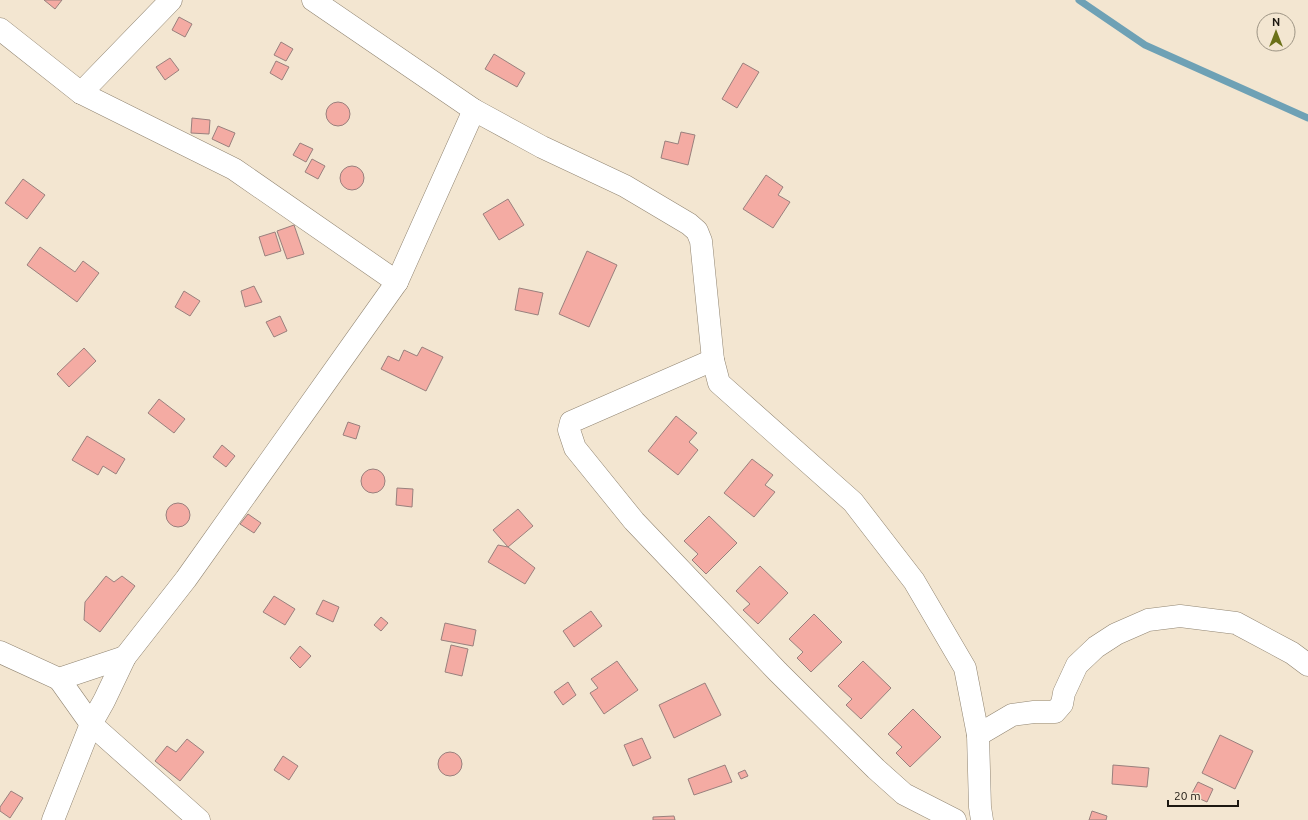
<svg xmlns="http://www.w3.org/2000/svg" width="1308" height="820" font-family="Ubuntu,sans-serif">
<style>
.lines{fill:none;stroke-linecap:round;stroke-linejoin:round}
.stream{stroke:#6ea1b5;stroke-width:7}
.building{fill:#f4aba3;stroke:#99807d}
.minor-casing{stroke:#918572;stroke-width:23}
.minor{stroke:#fff;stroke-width:22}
</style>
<rect width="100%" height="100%" fill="#f3e6d1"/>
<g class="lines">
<polyline class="stream" points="1079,0 1145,45 1308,118"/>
</g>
<g class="building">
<polygon points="44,0 62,0 55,9"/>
<polygon points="179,17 192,24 185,37 172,30"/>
<polygon points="281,42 293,49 286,61 274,55"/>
<polygon points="494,54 525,73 517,87 485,69"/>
<polygon points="170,58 179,70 165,80 156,67"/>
<polygon points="276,61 289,67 282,80 270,73"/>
<polygon points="743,63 759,72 737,108 722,99"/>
<circle cx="338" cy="114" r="12"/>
<polygon points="192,118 210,120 209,134 191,133"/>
<polygon points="218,126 235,133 229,147 212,139"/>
<polygon points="681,132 695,135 688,165 661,158 665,141 678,144"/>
<polygon points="300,143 313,149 306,162 293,155"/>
<polygon points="312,159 325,166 318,179 305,172"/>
<circle cx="352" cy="178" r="12"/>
<polygon points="766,175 783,187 778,195 790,202 773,228 743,209"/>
<polygon points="23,179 45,195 27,219 5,203"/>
<polygon points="508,199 524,225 499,240 483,214"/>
<polygon points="294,225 304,254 287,259 277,231"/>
<polygon points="275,232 281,251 265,256 259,237"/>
<polygon points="40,247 75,272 83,261 99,273 77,302 27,265"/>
<polygon points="587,251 617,265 589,327 559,314"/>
<polygon points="254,286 262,302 245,307 241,291"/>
<polygon points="519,288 543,293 538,315 515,310"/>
<polygon points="184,291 200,301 190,316 175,307"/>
<polygon points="280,316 287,331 274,337 266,322"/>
<polygon points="422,347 443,357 426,391 381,369 388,356 399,361 404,350 417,356"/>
<polygon points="84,348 96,361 69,387 57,374"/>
<polygon points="159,399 185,419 174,433 148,413"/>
<polygon points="676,416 697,433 689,442 698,450 678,475 648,451"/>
<polygon points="348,422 360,426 356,439 343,435"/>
<polygon points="87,436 125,459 116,474 103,466 98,475 72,460"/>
<polygon points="222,445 235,456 226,467 213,457"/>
<polygon points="752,459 773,475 765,485 775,492 754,517 724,493"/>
<circle cx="373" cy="481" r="12"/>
<polygon points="397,488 413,489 412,507 396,505"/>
<circle cx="178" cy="515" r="12"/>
<polygon points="518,509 533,526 508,547 493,530"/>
<polygon points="248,514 261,523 254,533 240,524"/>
<polygon points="709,516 737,543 706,574 692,560 698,554 684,541"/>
<polygon points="498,545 508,547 535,568 525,584 488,562"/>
<polygon points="760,566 788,593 758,624 743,610 750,604 736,591"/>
<polygon points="106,576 114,582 122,576 135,586 100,632 84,620 85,602"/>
<polygon points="274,596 295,609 285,625 263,612"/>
<polygon points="323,600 339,607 333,622 316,614"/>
<polygon points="591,611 602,626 574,647 563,631"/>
<polygon points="814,614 842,642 811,672 797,658 803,652 789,639"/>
<polygon points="381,617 388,623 381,631 374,625"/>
<polygon points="445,623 476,630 473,646 441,640"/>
<polygon points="451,645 468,649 462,676 445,672"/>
<polygon points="300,646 311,656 300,668 290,658"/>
<polygon points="617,661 638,690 604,714 590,693 598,688 591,679"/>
<polygon points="863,661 891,688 861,719 846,705 852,699 838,686"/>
<polygon points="568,682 576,695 563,705 554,692"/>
<polygon points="705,683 721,715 674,738 659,705"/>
<polygon points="913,709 941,737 910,767 896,753 902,747 888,734"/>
<polygon points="1220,735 1253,751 1235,789 1202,773"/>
<polygon points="642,738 651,758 633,766 624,745"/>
<polygon points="187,739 204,752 180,781 155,761 167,746 176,752"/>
<circle cx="450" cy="764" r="12"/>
<polygon points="283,756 298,766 289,780 274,770"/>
<polygon points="725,765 732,782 694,795 688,779"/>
<polygon points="1113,765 1149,768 1147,787 1112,784"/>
<polygon points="745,770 748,776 741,779 738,773"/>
<polygon points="1198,782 1213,789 1207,802 1191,795"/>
<polygon points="11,791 23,798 10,818 0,811 0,807"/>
<polygon points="1092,811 1107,816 1106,820 1089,820"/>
<polygon points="674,816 675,820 653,820 653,817"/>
</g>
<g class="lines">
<defs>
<g id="minor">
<polyline points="313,0 474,110 542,147 625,186 689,224 697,231 701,241 713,360 719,383 853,502 914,581 965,668 978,735 980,807 982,820"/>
<polyline points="0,29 81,93 234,169 397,282"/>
<polyline points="81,93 171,0"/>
<polyline points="713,360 571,422 569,430 575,448 634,521 778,672 876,769 904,794 955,820"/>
<polyline points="0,652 59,679 125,657"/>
<polyline points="59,679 91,724 199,820"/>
<polyline points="978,735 1012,715 1034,712 1055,712 1062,704 1064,693 1077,665 1096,647 1116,634 1148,620 1180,616 1236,623 1292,653 1308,665"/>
<polyline points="53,820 91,724 104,701 125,657 186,579 397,282 474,110"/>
</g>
</defs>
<use href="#minor" class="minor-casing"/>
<use href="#minor" class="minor"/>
</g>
<g transform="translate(1276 32)"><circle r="19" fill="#f3e6d1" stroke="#9d9484"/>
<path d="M0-3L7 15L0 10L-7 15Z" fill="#6b7119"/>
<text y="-6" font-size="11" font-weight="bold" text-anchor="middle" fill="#1d1811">N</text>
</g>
<path d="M1168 800v6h70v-6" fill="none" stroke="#1d1811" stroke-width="2"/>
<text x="1174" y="800" font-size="12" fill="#1d1811" stroke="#f3e6d1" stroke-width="3" paint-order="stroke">20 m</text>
</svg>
